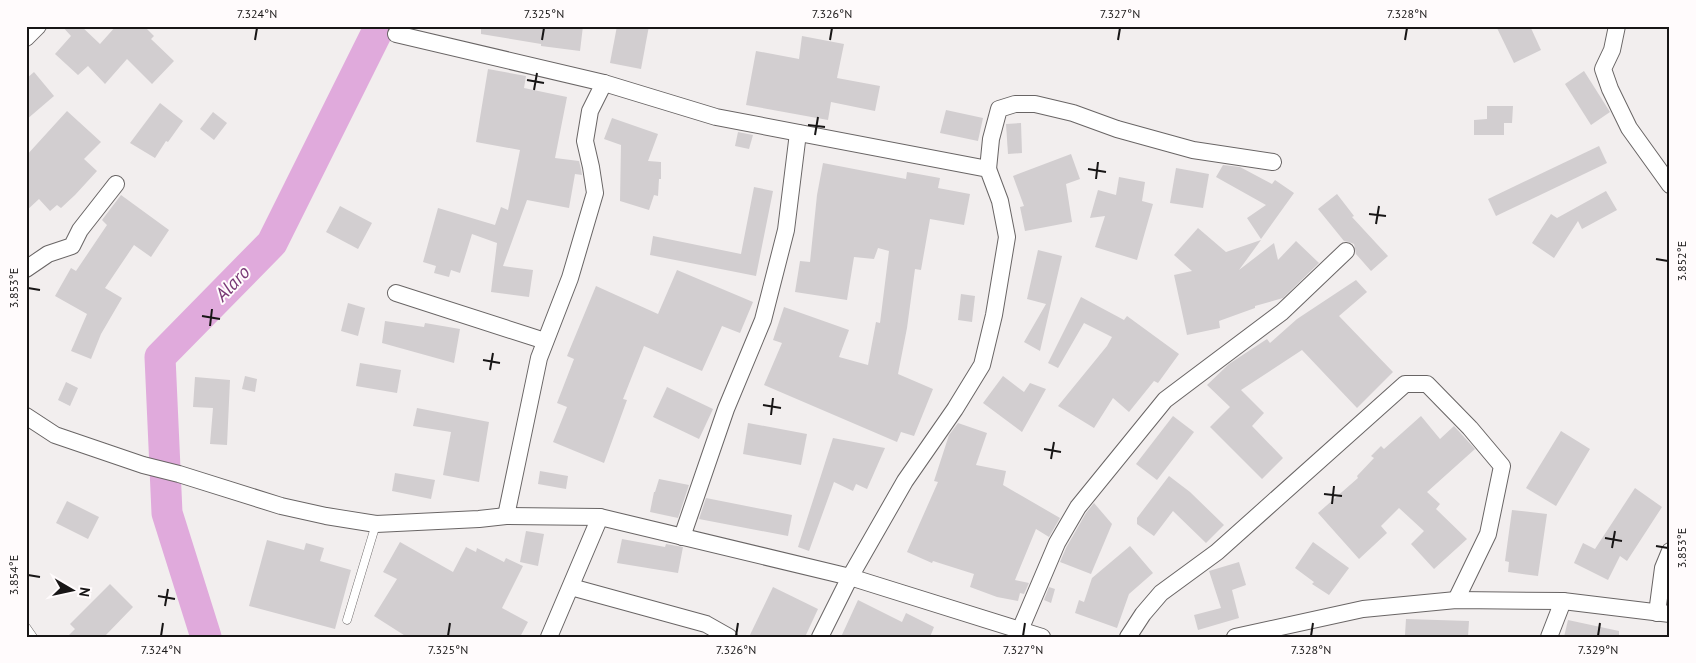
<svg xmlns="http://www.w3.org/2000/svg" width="1696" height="663" font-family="'PT Sans',sans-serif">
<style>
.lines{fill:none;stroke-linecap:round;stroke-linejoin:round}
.river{stroke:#e0aadc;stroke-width:31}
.building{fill:#d2ced0}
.service-casing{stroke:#696565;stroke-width:9}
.minor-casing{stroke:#696565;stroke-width:18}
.service{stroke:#fff;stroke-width:8}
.minor{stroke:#fff;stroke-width:16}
.ticks{fill:none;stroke:#181616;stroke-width:2}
.labels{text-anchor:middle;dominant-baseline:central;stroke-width:4;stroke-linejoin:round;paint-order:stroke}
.water-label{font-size:19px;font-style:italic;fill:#793976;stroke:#fffbfc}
.neatline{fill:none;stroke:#181616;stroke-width:2}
.ticks-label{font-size:12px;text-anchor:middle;fill:#181616}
</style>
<rect width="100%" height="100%" fill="#f2eeee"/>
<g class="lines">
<polyline class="river" points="206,637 167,513 160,357 272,243 380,26"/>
</g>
<g class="building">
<polygon points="62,26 81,26 100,44 116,26 144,26 154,36 151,39 174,61 152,84 127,59 105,84 88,66 78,75 55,54 71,36"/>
<polygon points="481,26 583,26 580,51 541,46 541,44 481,34"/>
<polygon points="617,26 649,26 641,69 610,63"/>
<polygon points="1496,26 1530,26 1541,50 1514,63"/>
<polygon points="802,36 844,44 837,78 880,86 875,111 831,102 828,120 746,105 756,51 799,59"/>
<polygon points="488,69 526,76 524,88 567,97 555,158 579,161 581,169 582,175 575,174 569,208 527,200 503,266 533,270 529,297 491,292 497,243 472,234 460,273 451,270 449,277 434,273 436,266 423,262 438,208 495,225 501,207 508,210 520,150 476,142"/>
<polygon points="1584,71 1610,112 1591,125 1565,84"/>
<polygon points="34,72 54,96 26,120 26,79"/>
<polygon points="160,103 183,121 168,142 166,141 155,158 130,143"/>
<polygon points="1487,106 1513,106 1512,123 1504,123 1504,135 1474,135 1474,120 1487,119"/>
<polygon points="946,110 983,118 978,141 940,133"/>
<polygon points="67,111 101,142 84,159 97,171 75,195 61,208 57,205 50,211 39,199 26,211 26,156"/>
<polygon points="213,112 227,123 214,140 200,129"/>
<polygon points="612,118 658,134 648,161 661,162 661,179 659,179 658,196 654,195 649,210 620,201 621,145 604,139"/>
<polygon points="1021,123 1022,153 1008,154 1006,124"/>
<polygon points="738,132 753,135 749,149 735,146"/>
<polygon points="1599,146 1607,163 1496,216 1488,199"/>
<polygon points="1071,154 1080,179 1066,184 1072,222 1025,231 1020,207 1024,206 1013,176"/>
<polygon points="823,163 906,179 907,172 940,178 938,188 970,194 964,225 930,219 921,270 915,269 907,328 898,374 933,389 914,436 901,432 897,442 764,385 782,343 773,340 784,307 849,330 839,357 868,365 876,322 880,323 889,251 878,248 874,259 854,257 847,300 795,292 800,261 810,262 817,195"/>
<polygon points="1223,165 1240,167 1272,184 1275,180 1294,193 1261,239 1247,218 1266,205 1216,177"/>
<polygon points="1176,168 1209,174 1203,208 1170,203"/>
<polygon points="1119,177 1145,182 1142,201 1153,204 1137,260 1095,247 1105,216 1090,218 1098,190 1116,195"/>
<polygon points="754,187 773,191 756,276 650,255 653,236 741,254"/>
<polygon points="1606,191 1617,210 1582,229 1578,221 1554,258 1532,243 1551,214 1557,218"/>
<polygon points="1337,194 1354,216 1352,217 1388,256 1371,271 1356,254 1354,244 1349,242 1344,241 1318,209"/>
<polygon points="121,195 169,230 151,257 134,245 105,288 122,298 101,334 91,359 71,351 87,314 55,296 71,268 76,271 107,225 102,220"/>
<polygon points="340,206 372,223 358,249 326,232"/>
<polygon points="1198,228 1226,252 1261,240 1239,270 1274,243 1278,260 1296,241 1319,263 1283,298 1255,306 1255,308 1219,321 1220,328 1187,335 1174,275 1192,271 1174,255"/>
<polygon points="1038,250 1062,256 1040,351 1024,342 1046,304 1027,299"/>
<polygon points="677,270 753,302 740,333 722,326 702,371 644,346 623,399 627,400 604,463 553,442 567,407 557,403 574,359 567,356 596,286 658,314"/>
<polygon points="1356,280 1367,292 1339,316 1393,372 1357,408 1302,350 1241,390 1264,413 1252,426 1283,458 1262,479 1210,427 1230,407 1207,385 1229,364 1267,339 1270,343 1297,319"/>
<polygon points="961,294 975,296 972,322 958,320"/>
<polygon points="1081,297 1124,320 1127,316 1179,354 1158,383 1154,381 1129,412 1113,398 1094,428 1058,406 1107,346 1112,337 1084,323 1058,368 1048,363"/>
<polygon points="348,303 365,308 358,336 341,331"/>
<polygon points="385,321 424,327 425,323 460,329 454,363 382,343"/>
<polygon points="360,363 401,370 397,393 356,386"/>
<polygon points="245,376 257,379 255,392 242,389"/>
<polygon points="1003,376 1024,392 1030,383 1046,389 1022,432 983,403"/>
<polygon points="195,377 230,380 227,445 210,444 213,408 193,407"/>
<polygon points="66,382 78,388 70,406 58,400"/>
<polygon points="667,387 713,409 699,439 653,417"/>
<polygon points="417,408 489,422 479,482 443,475 451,432 413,426"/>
<polygon points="1173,416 1194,432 1157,480 1136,464"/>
<polygon points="1421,416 1440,439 1454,426 1475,449 1427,492 1440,504 1436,509 1467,539 1434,569 1411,544 1424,531 1399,508 1381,526 1387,533 1359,559 1318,513 1358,478 1357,476 1374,458 1371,456 1381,446 1384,449"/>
<polygon points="748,423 807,434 801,465 743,454"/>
<polygon points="958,423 987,433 976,465 1006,471 1003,485 1060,518 1049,537 1036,529 1015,580 1029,583 1024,594 1020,593 1018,601 997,597 970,587 974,574 933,561 932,563 907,552 938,482 934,481 949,435"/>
<polygon points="1561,431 1590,449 1556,506 1526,488"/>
<polygon points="833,438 885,448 867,489 856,484 853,491 834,482 809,551 798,547"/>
<polygon points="540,471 568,476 566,489 538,484"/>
<polygon points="395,473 435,480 431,499 392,491"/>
<polygon points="1169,476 1190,492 1224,525 1206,543 1173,511 1154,536 1137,524 1137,518"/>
<polygon points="659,479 689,485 678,518 650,512 654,492 655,492"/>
<polygon points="1635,488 1662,507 1627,561 1620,556 1608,580 1574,563 1583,543 1595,549"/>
<polygon points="706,498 792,515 788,536 699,519"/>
<polygon points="67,501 99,517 88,539 56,523"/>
<polygon points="1094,503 1112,524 1091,574 1060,562 1066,548 1086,513"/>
<polygon points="1512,510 1547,514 1538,576 1508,572 1509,562 1505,561"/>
<polygon points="526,531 544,534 538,566 520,562"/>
<polygon points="622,539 665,547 666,544 683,547 678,573 617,563"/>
<polygon points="267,540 304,550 306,543 324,548 320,561 351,570 335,629 249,606"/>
<polygon points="400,542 453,572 466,547 476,552 477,548 504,562 506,558 523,566 502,608 528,622 520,637 407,637 374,616 397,579 383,572"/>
<polygon points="1313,542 1349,568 1329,595 1312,584 1314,582 1295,568"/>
<polygon points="1130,546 1153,573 1129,594 1117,628 1075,613 1079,600 1084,602 1092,578"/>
<polygon points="1239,562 1246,585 1232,590 1239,618 1198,630 1194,615 1221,608 1209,571"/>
<polygon points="110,584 133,607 104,637 67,637 75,629 70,624"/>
<polygon points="773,587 818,609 805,637 749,637"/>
<polygon points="1049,587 1055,589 1051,603 1044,600"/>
<polygon points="858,600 902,622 906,613 934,627 930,637 841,637"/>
<polygon points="1406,619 1469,621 1468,637 1405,635"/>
<polygon points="1568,620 1619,631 1619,637 1564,637"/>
</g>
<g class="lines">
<defs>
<g id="service">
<polyline points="347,620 376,524"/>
<polyline points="26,627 33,637"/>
</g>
<g id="minor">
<polyline points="1617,26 1612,50 1603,69 1610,89 1629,128 1670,185"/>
<polyline points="396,34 604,83 716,117 988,169 1000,201 1007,237 994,315 982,365 955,409 905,481 850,577 820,637"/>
<polyline points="26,38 38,26"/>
<polyline points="988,169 991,139 999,109 1015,104 1035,104 1073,113 1117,129 1193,150 1273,162"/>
<polyline points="26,269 48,254 72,246 80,230 116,184"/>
<polyline points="396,293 545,341"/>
<polyline points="26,416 55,435 143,465 179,474 281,506 326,516 376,524 479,519 506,516 600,517 850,577 1042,637"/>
<polyline points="506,516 539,358 570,278 595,193 591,167 585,141 590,111 604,83"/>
<polyline points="682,537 726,409 763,320 786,230 798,133"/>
<polyline points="571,587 706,624 729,637"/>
<polyline points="1657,613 1663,568 1670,551"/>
<polyline points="1020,630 1057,543 1078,507 1165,400 1282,312 1346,251"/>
<polyline points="549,637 600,517"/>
<polyline points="1128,637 1143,614 1161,593 1217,552 1405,384 1427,384 1470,428 1502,466 1488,534 1456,600"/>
<polyline points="1235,637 1363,609 1456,600 1563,601 1670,614"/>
<polyline points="1549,637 1563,601"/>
</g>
</defs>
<use href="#service" class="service-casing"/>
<use href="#minor" class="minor-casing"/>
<use href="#service" class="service"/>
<use href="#minor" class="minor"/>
</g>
<path class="ticks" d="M255,40L257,28M542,40L544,28M830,40L832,28M1118,40L1120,28M1405,40L1407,28M527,80L544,83M534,90L537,73M808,125L825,127M815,135L818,117M1088,169L1106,172M1096,179L1098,162M1369,214L1386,216M1376,224L1379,206M1656,259L1668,261M28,288L40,290M202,316L220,319M210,326L212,309M483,360L500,363M490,370L493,353M763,405L781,408M771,415L773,398M1044,449L1061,452M1051,459L1054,442M1324,494L1342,496M1332,504L1334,486M1605,538L1622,541M1656,546L1668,548M1612,548L1615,531M28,575L40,577M158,596L175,599M165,606L168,589M161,636L163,623M448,636L450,623M736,636L738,623M1023,636L1025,623M1311,636L1313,623M1598,636L1600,623"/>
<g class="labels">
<g class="water-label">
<text transform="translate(232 283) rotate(-46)">Alaro</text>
</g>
</g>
<rect width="1696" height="663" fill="none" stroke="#fffbfc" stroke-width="55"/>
<g transform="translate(72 590) rotate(99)" stroke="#fffbfc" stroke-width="4" paint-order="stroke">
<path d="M0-4L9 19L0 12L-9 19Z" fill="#181616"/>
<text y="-8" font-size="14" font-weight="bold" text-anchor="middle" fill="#181616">N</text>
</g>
<rect x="28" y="28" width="1640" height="608" class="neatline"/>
<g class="ticks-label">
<text x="257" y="18">7.324°N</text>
<text x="544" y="18">7.325°N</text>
<text x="832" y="18">7.326°N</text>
<text x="1120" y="18">7.327°N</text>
<text x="1407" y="18">7.328°N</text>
<text transform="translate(1682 261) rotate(-90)" y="4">3.852°E</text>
<text transform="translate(14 288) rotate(-90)" y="4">3.853°E</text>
<text transform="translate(1682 548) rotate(-90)" y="4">3.853°E</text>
<text transform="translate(14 575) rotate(-90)" y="4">3.854°E</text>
<text x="161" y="654">7.324°N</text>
<text x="448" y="654">7.325°N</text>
<text x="736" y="654">7.326°N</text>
<text x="1023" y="654">7.327°N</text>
<text x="1311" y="654">7.328°N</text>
<text x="1598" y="654">7.329°N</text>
</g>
</svg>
